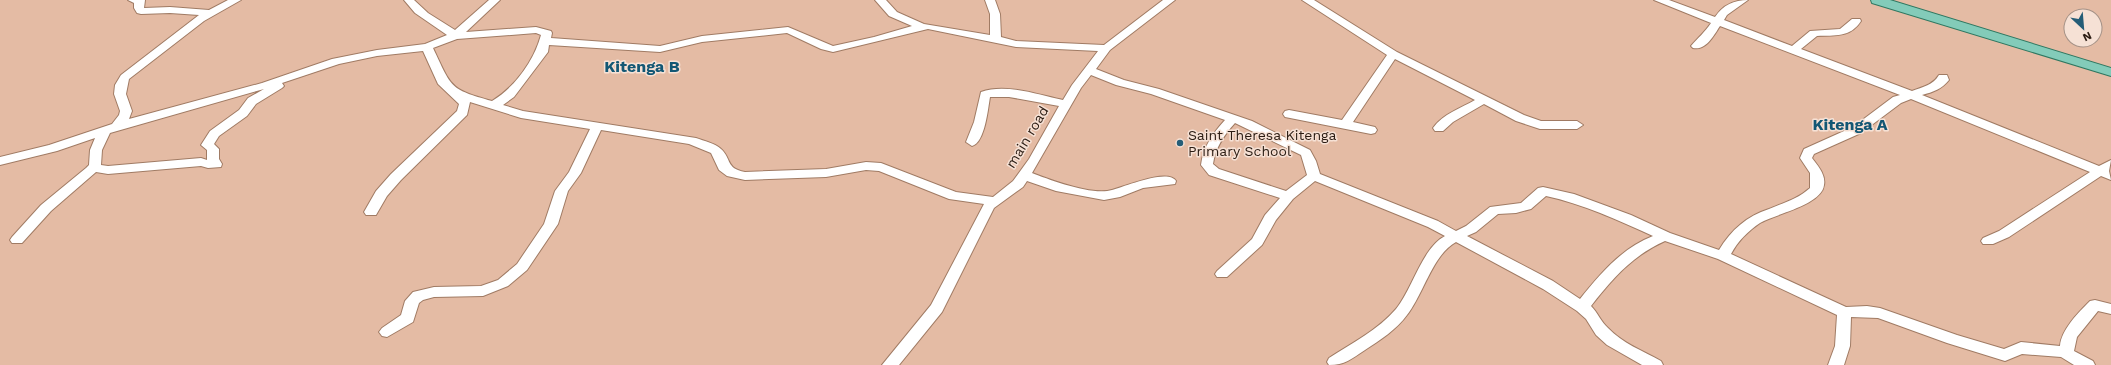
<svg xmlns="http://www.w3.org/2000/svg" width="2111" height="365" font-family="'Work Sans',sans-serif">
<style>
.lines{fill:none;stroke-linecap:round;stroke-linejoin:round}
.minor-casing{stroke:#a07b64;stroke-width:2}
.major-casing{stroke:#2f7760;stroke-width:2}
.minor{fill:#fff;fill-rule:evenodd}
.major{fill:#83cbb9;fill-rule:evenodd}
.poi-dot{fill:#255d77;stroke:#f6e1d5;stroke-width:1.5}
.labels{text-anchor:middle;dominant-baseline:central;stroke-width:3;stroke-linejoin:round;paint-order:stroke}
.poi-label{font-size:14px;fill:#2b1c13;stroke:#f6e1d5;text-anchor:start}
.street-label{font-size:14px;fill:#2b1c13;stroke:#f6e1d5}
.quarter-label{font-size:16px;font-weight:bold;fill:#135774;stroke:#f6e1d5}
</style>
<rect width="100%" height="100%" fill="#e4bba4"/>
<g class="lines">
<defs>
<g id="minor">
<path d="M128,0H145L144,8L170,7L209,10L228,0H241L204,21L129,79L126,94L132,111L129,119L262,83L332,59L377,50L425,44L447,35L415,13L404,0H414L428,13L455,30L489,0H500L466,32L536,27L551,31L552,33L551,38L660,46L702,36L788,27L833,46L874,37L912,26L889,16L875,0H886L897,12L924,24L990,35V14L985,0H995L1000,14L1001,37L1016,41L1104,45L1163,0H1175L1110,50L1096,69L1124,80L1159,89L1252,121L1310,150L1316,161L1320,174L1438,221L1456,231L1466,226L1490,207L1521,203L1538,188L1543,187L1574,194L1631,215L1670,233L1719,250C1731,230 1747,216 1769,209C1783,203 1798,199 1810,188V173L1800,158L1804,149L1853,127L1893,97L1900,95L1720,26C1714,35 1706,51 1693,48L1691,46C1698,38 1705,32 1711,23L1654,0H1669L1715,17C1723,5 1734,0 1748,0L1727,15L1724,20L1792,46L1810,31L1840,29L1852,19H1860L1861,21C1850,38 1835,35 1817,36L1801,49L1912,91C1923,87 1933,85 1939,75H1947L1949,80C1942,89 1933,92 1922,95L2099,166L2111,160L2109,171L2111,180L2101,176L2009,237L1993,244H1983L1981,241L1983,238L1999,231L2090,172L1911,99L1901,103L1861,133L1814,154L1812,158C1818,166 1826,175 1824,185C1822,205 1775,214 1760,223C1748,231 1738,241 1731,254L1846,307L1867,306L1880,308L1957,335L2004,349L2021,342L2060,346C2061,330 2078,313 2090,301L2095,300L2111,304V314L2098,311L2077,337L2074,351L2093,361L2095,365H2074L2061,357L2022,354L2005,361L1947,343L1878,318L1851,317L1850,346L1844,365H1828L1835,346L1837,315L1718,259L1665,241C1633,255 1612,279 1591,306C1598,313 1601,322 1608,328C1622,343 1643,351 1661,361L1663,365H1642L1607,345L1596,335L1586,319L1577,311L1543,289L1456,242C1433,254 1423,295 1407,315C1396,330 1380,340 1365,350C1351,359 1345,365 1329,365L1327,362L1329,358C1352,343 1378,330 1396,309C1412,290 1422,248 1445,236L1428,227L1315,181L1293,199L1276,220L1262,245L1227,277H1217L1215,274L1217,271L1252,239L1265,215L1280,198L1209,175L1201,165C1203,147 1213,133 1225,120L1151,94L1116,85L1091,75L1081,88L1032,173C1050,180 1093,196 1112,190C1124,187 1168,168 1176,181L1175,184L1143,188L1120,197L1104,200L1056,191L1027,181L1023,187L994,208L942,312L899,365H882L931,305L984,204L949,199L879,171L866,170L826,177L745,180L727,176L719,170L711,153L689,144L601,130L581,173L568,191L558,224L527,270L508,286L483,296L434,297L423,300L419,303L413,322L387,337L382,336L379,332L382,328L401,315L405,301L413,292L434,287L481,286L498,280L517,264L544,224L555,191L569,172L590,129L521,118L470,102L467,115L401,180L387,196L376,215H366L364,212L376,191L391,174L457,111L459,104L438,84L423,51L377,56L339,64L282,83L284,86L282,88L256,104L247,116L219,136L214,144L219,149V159L222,164L221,167L208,168L201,166L108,174L96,172L51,211L22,243H12L10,240L12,237L41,205L86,168L89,165L90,150L95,138L57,151L0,165V157L49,145L112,124L119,115L120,111L114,94L115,85L121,75L199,15L170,13L141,14L137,13L134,8V3ZM928,29L1016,47L1098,51L1072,85L1063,100C1038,95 1006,83 981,92L974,122L966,142L972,146C985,143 988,108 990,97H1009L1059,106L1029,159L1013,181L993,197L956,192L881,163L866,162L826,169L745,172C725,168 732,159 721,149C715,143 704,141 696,138L523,111L503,105L514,97L548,52L549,45L660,52L702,42L787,33L821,49L833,52ZM536,33L541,35C534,61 515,87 492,101C449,89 452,88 433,48L457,39ZM264,89L248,98L239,110L210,131L201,145L207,150V160L201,158L108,166L101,165L102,150L110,133ZM1235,123L1301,155L1307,175L1286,191L1219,169L1213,164C1215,148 1224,135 1235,123ZM1546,196C1583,204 1618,220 1653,236C1622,248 1601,273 1580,299L1553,281L1467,236L1476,232L1498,214L1516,213L1531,209Z"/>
<path d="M1302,0H1314L1397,52L1524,115L1541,121H1577L1583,125L1577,129H1540L1516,121L1484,104L1453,122L1443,131H1435L1433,128C1443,114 1461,108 1475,100L1395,59L1353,122L1375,127L1377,130L1375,133L1371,134L1285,117L1283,114L1285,111L1289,110L1342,120L1387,55Z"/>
</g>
<polygon id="major" points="1871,0 1890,0 2111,68 2111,76 1872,3"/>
</defs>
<use href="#minor" class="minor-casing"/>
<use href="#major" class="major-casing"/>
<use href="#minor" class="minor"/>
<use href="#major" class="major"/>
</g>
<circle class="poi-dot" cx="1180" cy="143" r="4"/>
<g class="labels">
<g class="poi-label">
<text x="1188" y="135">Saint Theresa Kitenga<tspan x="1188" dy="16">Primary School</tspan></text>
</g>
<g class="street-label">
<text transform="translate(1027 137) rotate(-59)">main road</text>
</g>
<g class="quarter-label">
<text x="642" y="66">Kitenga B</text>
<text x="1850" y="124">Kitenga A</text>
</g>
</g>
<g transform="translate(2083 28) rotate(154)"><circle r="19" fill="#f6e1d5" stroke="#a59287"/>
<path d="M0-3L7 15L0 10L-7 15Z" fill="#255d77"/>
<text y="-6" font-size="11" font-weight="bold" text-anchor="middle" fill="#2b1c13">N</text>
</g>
</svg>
